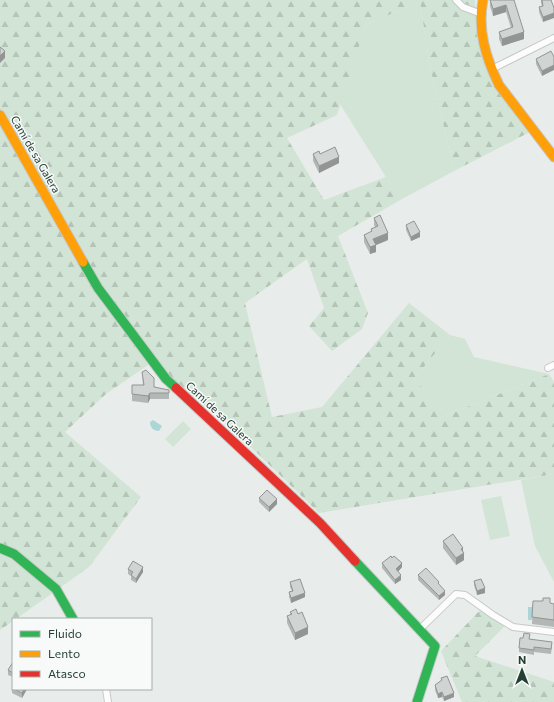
<svg xmlns="http://www.w3.org/2000/svg" width="554" height="702" font-family="Commissioner,sans-serif">
<style>
.green{fill:#d2e4d6}
.forest{fill:url(#forest-firs)}
.water{fill:#abd5d7}
.lines{fill:none;stroke-linecap:round;stroke-linejoin:round}
.street-casing{stroke:#c5c9c7;stroke-width:8}
.fast-casing{stroke:#c4c9c7;stroke-width:11}
.slow-casing{stroke:#c4c9c7;stroke-width:11}
.jam-casing{stroke:#c4c9c7;stroke-width:11}
.street{stroke:#fcfcfc;stroke-width:6}
.fast{stroke:#30b455;stroke-width:9}
.slow{stroke:#ff9f0a;stroke-width:9}
.jam{stroke:#e5322d;stroke-width:9}
.wall{fill:#b3b7b5}
.shaded-wall{fill:#929594}
.building{fill:#d0d5d3;stroke:#929594}
.labels{text-anchor:middle;dominant-baseline:central;stroke-width:3;stroke-linejoin:round;paint-order:stroke}
.street-label{font-size:11px;fill:#253f36;stroke:#f7faf8}
</style>
<defs>
<pattern id="forest-firs" width="22" height="20" patternUnits="userSpaceOnUse"><rect width="22" height="20" fill="#d2e4d6"/><path d="M5 1l3.5 6h-7zM16 11l3.5 6h-7z" fill="#b4c5b8"/></pattern>
</defs>
<rect width="100%" height="100%" fill="#e8ecea"/>
<g class="green">
<polygon points="420,1 429,62 454,171 402,199 386,177 340,104 366,25"/>
<polygon points="450,335 465,339 474,357 549,374 447,415 414,379"/>
<polygon points="183,421 191,429 173,447 165,439"/>
<polygon points="554,474 554,582 535,546 521,480"/>
<polygon points="501,496 510,536 490,540 481,500"/>
</g>
<g class="forest">
<polygon points="0,0 475,0 476,28 485,64 530,132 454,171 429,62 420,1 366,25 337,115 287,138 324,200 386,177 402,199 338,236 368,313 362,329 332,351 309,326 324,308 307,259 245,303 272,417 322,407 409,303 450,335 414,379 447,415 549,374 554,382 554,474 319,513 219,416 151,363 106,394 65,432 141,497 89,567 16,619 13,619 13,621 0,630"/>
<polygon points="481,609 505,626 475,656 554,682 554,702 462,702 441,651"/>
</g>
<g class="water">
<path d="M153,420L162,426L159,431C153,431 150,427 150,422Z"/>
<polygon points="528,607 533,607 532,620 528,620"/>
</g>
<g class="lines">
<defs>
<g id="street">
<polyline points="456,0 463,7 479,13"/>
<polyline points="492,69 554,38"/>
<polyline points="548,368 554,365"/>
<polyline points="419,630 456,594 465,595 493,615 513,627 554,632"/>
<polyline points="106,689 108,702"/>
</g>
<g id="fast">
<polyline points="83,262 98,288 166,379 176,388"/>
<polyline points="0,548 14,554 56,589 73,619"/>
<polyline points="355,561 435,646 417,702"/>
</g>
<g id="slow">
<path d="M483,0C477,30 486,58 499,85L554,157"/>
<polyline points="0,115 83,262"/>
</g>
<polyline id="jam" points="176,388 320,523 355,561"/>
</defs>
<use href="#street" class="street-casing"/>
<use href="#fast" class="fast-casing"/>
<use href="#slow" class="slow-casing"/>
<use href="#jam" class="jam-casing"/>
<use href="#street" class="street"/>
<use href="#fast" class="fast"/>
<use href="#slow" class="slow"/>
<use href="#jam" class="jam"/>
</g>
<g class="wall">
<polygon points="490,0 514,0 524,39 502,46 499,39 499,32 511,28 506,12 493,16 490,6"/>
<polygon points="541,0 551,0 543,22 539,12 539,7 542,6 541,3"/>
<polygon points="554,57 542,76 536,64 536,59"/>
<polygon points="313,154 320,154 339,163 319,173 313,161"/>
<polygon points="374,218 388,240 376,245 376,252 370,254 364,242 364,235 371,232 371,229 375,227 374,225"/>
<polygon points="406,225 420,237 411,241 406,230"/>
<polygon points="142,372 154,387 169,390 169,399 150,399 148,403 132,401 132,385 143,385"/>
<polygon points="259,498 277,504 269,512 259,502"/>
<polygon points="443,541 463,551 464,560 456,565 443,548"/>
<polygon points="382,563 402,567 398,572 401,580 395,584 382,568"/>
<polygon points="128,569 143,572 136,583 131,580 131,576 128,574"/>
<polygon points="418,575 445,595 439,600 418,580"/>
<polygon points="474,581 485,593 477,595 474,585"/>
<polygon points="290,582 305,597 291,603 289,597 289,592 292,591 290,587"/>
<polygon points="533,601 554,604 554,627 532,624"/>
<polygon points="290,612 308,634 295,640 287,623 287,616 290,615"/>
<polygon points="530,639 552,647 551,654 534,652 534,655 519,652 519,648"/>
<polygon points="13,662 13,677 8,675 8,670"/>
<polygon points="441,678 454,697 444,701 442,697 438,698 435,690 435,685 441,681"/>
<polygon points="13,687 13,689 27,689 22,698 12,693 12,688"/>
</g>
<g class="shaded-wall">
<polygon points="506,5 506,12 493,16 493,9"/>
<polygon points="554,13 554,18 543,22 543,17"/>
<polygon points="524,32 524,39 502,46 502,39"/>
<polygon points="5,51 5,58 0,63 0,56"/>
<polygon points="554,65 554,70 542,76 542,71"/>
<polygon points="339,157 339,163 319,173 319,166"/>
<polygon points="420,232 420,237 411,241 411,237"/>
<polygon points="388,233 388,240 376,245 376,252 370,254 370,247 373,239"/>
<polygon points="150,393 150,399 148,403 148,396"/>
<polygon points="277,499 277,504 269,512 269,507"/>
<polygon points="463,548 463,554 464,553 464,560 456,565 456,558 461,549"/>
<polygon points="402,563 402,567 396,574 396,569"/>
<polygon points="143,567 143,572 136,583 136,579"/>
<polygon points="401,575 401,580 395,584 395,580"/>
<polygon points="485,588 485,593 477,595 477,591"/>
<polygon points="445,591 445,595 439,600 439,596"/>
<polygon points="305,593 305,597 291,603 291,598"/>
<polygon points="308,627 308,634 295,640 295,633"/>
<polygon points="24,689 27,689 22,698 22,693"/>
<polygon points="442,692 442,697 438,698 438,694"/>
<polygon points="454,693 454,697 444,701 444,697"/>
</g>
<g class="building">
<polygon points="490,0 514,0 524,32 502,39 499,32 513,27 506,5 493,9"/>
<polygon points="542,0 551,0 554,8 554,13 543,17 539,7 543,6"/>
<polygon points="0,47 5,51 0,56"/>
<polygon points="551,51 554,57 554,65 542,71 536,59"/>
<polygon points="335,147 339,157 319,166 313,154 319,151 320,154"/>
<polygon points="380,215 388,233 373,239 376,245 370,247 364,235 372,231 371,229 378,226 374,218"/>
<polygon points="414,221 420,232 411,237 406,225"/>
<polygon points="146,370 154,378 154,387 169,390 169,393 150,393 148,396 132,394 132,385 144,385 142,372"/>
<polygon points="267,490 277,499 269,507 259,498"/>
<polygon points="453,534 463,548 461,549 464,553 456,558 443,541"/>
<polygon points="391,556 392,558 394,556 402,563 396,569 401,575 395,580 382,563"/>
<polygon points="133,561 143,567 136,579 131,575 133,572 128,569"/>
<polygon points="426,568 439,582 438,583 445,591 439,596 418,575"/>
<polygon points="300,579 305,593 291,598 289,592 293,591 290,582"/>
<polygon points="481,579 485,588 477,591 474,581"/>
<polygon points="543,598 550,598 550,603 554,604 554,620 532,617 533,601 543,601"/>
<polygon points="296,609 298,614 302,612 308,627 295,633 287,616 292,614 290,612"/>
<polygon points="524,633 530,634 529,639 552,642 551,649 534,647 534,650 519,648 520,638 523,638"/>
<polygon points="13,662 13,673 8,670"/>
<polygon points="447,676 454,693 444,697 442,692 438,694 435,685 442,680 441,678"/>
<polygon points="14,689 24,689 22,693"/>
</g>
<g class="labels">
<g class="street-label">
<text transform="translate(36 154) rotate(60)">Camí de sa Galera</text>
<text transform="translate(220 413) rotate(43)">Camí de sa Galera</text>
</g>
</g>
<rect x="12" y="618" width="140" height="72" fill="#f7faf8" stroke="#a3afaa"/>
<rect x="20" y="631" width="20" height="6" fill="#30b455" stroke="#a3afaa"/>
<text x="48" y="638" font-size="12" fill="#253f36">Fluido</text>
<rect x="20" y="651" width="20" height="6" fill="#ff9f0a" stroke="#a3afaa"/>
<text x="48" y="658" font-size="12" fill="#253f36">Lento</text>
<rect x="20" y="671" width="20" height="6" fill="#e5322d" stroke="#a3afaa"/>
<text x="48" y="678" font-size="12" fill="#253f36">Atasco</text>
<g transform="translate(522 670)" stroke="#f7faf8" stroke-width="3" paint-order="stroke">
<path d="M0-3L7 15L0 10L-7 15Z" fill="#253f36"/>
<text y="-6" font-size="11" font-weight="bold" text-anchor="middle" fill="#253f36">N</text>
</g>
</svg>
